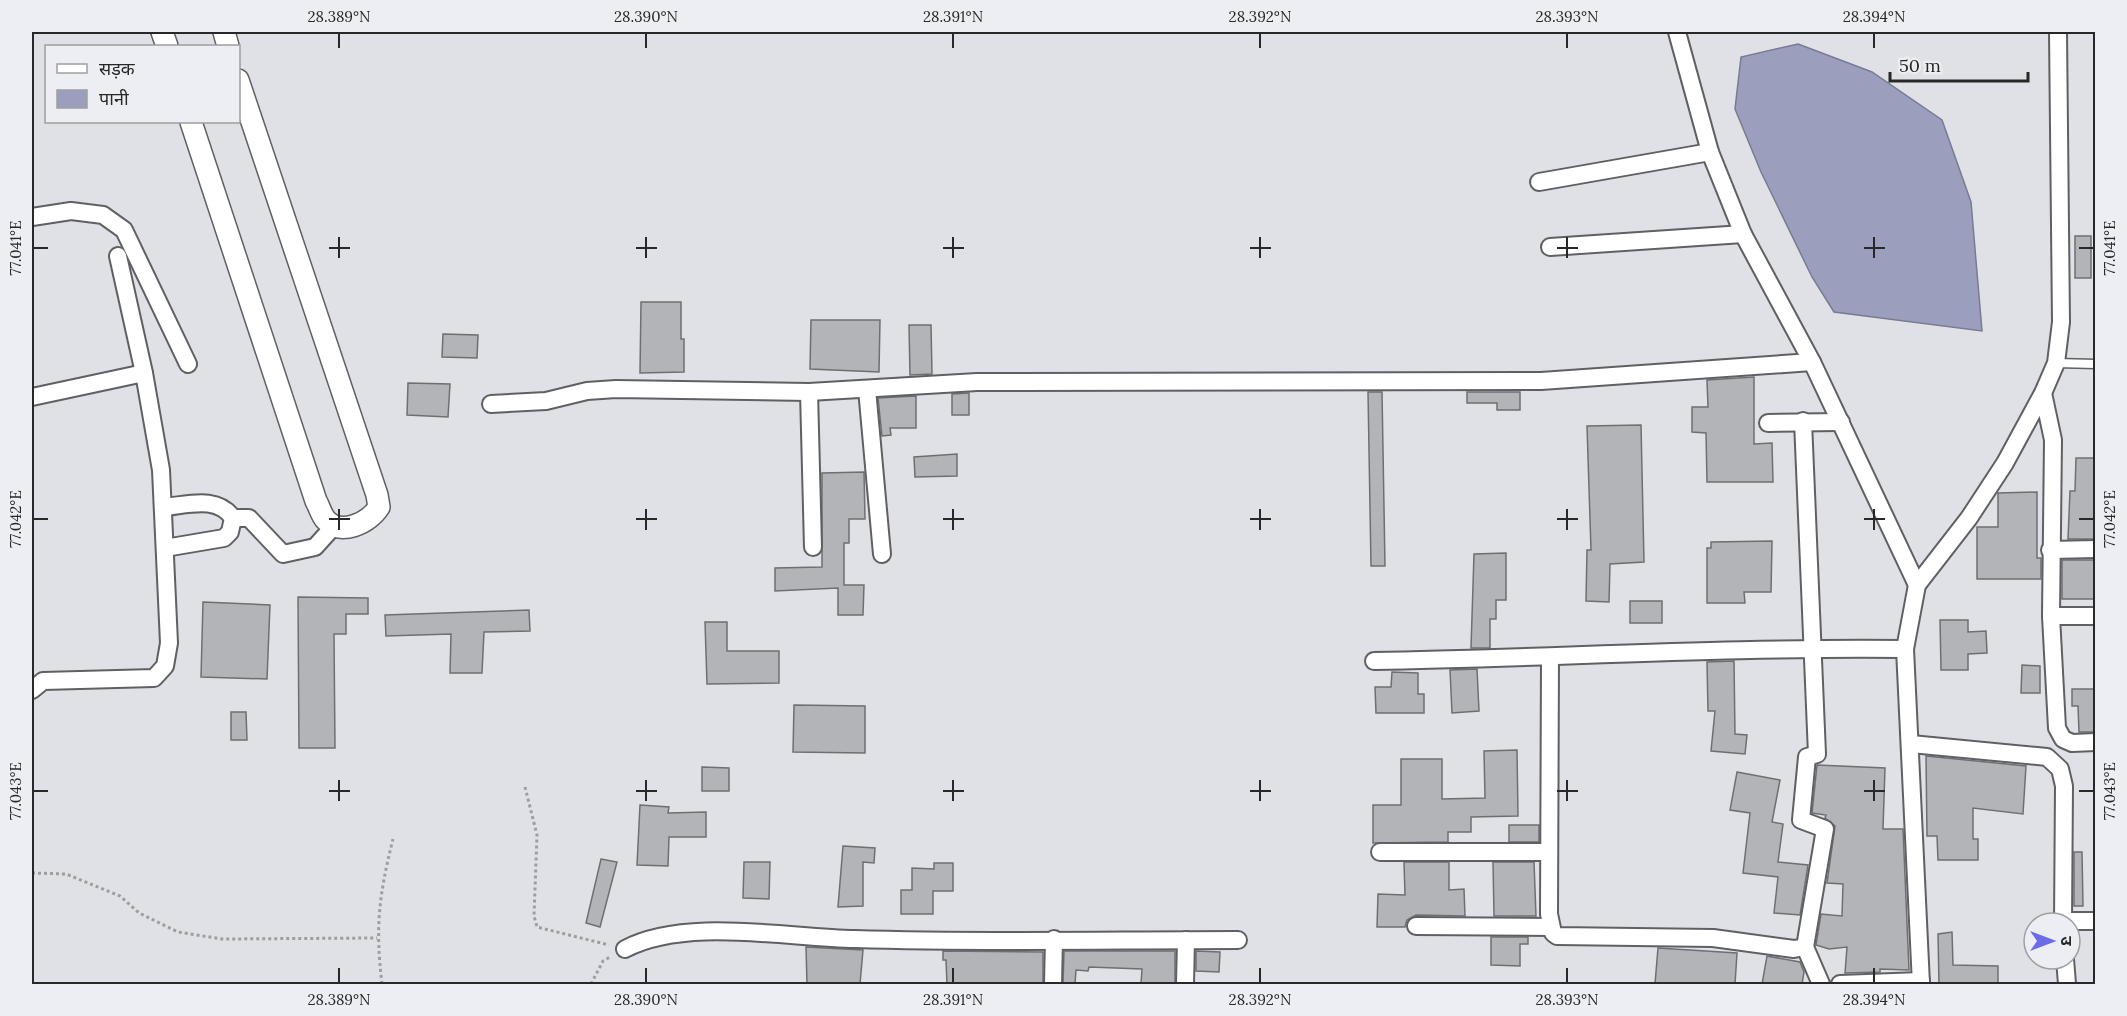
<svg xmlns="http://www.w3.org/2000/svg" width="2127" height="1016" font-family="Lora,'Noto Sans Devanagari',serif">
<style>
.water{fill:#9b9fbd;stroke:#787b91;stroke-width:1.5}
.building{fill:#b3b4b8;stroke:#6e6f73;stroke-width:1.5}
.lines{fill:none;stroke-linecap:round;stroke-linejoin:round}
.service-casing{stroke:#5f6064;stroke-width:11}
.minor-casing{stroke:#5f6064;stroke-width:20}
.tertiary-casing{stroke:#5f6064;stroke-width:24}
.path{stroke:#9d9ea1;stroke-width:3;stroke-dasharray:3 3;stroke-linecap:butt}
.service{stroke:#fff;stroke-width:8}
.minor{stroke:#fff;stroke-width:16}
.tertiary{stroke:#fff;stroke-width:21}
.ticks{fill:none;stroke:#28282a;stroke-width:2}
.neatline{fill:none;stroke:#28282a;stroke-width:2}
.ticks-label{font-size:15px;text-anchor:middle;fill:#28282a}
</style>
<rect width="100%" height="100%" fill="#e0e1e6"/>
<polygon class="water" points="1798,44 1872,72 1942,120 1971,202 1982,331 1834,312 1812,277 1761,172 1735,109 1741,57"/>
<g class="building">
<rect x="2075" y="236" width="16" height="42"/>
<polygon points="641,302 681,302 681,339 684,339 684,372 640,373"/>
<polygon points="811,320 880,320 879,372 810,369"/>
<polygon points="909,325 931,325 932,374 910,375"/>
<polygon points="443,334 478,335 477,358 442,357"/>
<polygon points="1754,377 1754,444 1772,443 1773,482 1707,482 1706,433 1692,432 1692,407 1708,407 1707,380"/>
<polygon points="408,383 450,384 448,417 407,415"/>
<polygon points="1368,392 1382,392 1385,566 1371,566"/>
<polygon points="1467,392 1520,392 1520,410 1497,410 1497,403 1467,403"/>
<polygon points="969,393 969,415 952,415 952,394"/>
<polygon points="916,396 916,428 890,428 891,435 882,436 878,398"/>
<polygon points="1641,425 1644,562 1610,564 1609,602 1586,601 1587,550 1591,550 1587,426"/>
<polygon points="957,454 957,476 915,477 914,457"/>
<polygon points="2076,458 2096,458 2096,539 2068,539 2070,491 2075,491"/>
<polygon points="864,472 865,519 849,519 849,543 844,543 844,585 864,585 863,615 838,615 838,588 775,591 775,568 822,567 822,473"/>
<polygon points="2037,492 2037,558 2041,558 2041,579 1977,579 1977,527 1998,527 1998,493"/>
<polygon points="1772,541 1771,592 1744,592 1745,603 1707,603 1707,548 1711,548 1711,542"/>
<polygon points="1506,553 1506,600 1496,600 1496,619 1490,619 1490,648 1471,648 1474,554"/>
<rect x="2062" y="560" width="34" height="39"/>
<polygon points="298,597 368,598 368,614 346,614 346,634 334,634 335,748 299,748"/>
<rect x="1630" y="601" width="32" height="22"/>
<polygon points="203,602 270,605 267,679 201,677"/>
<polygon points="529,610 530,631 484,632 482,673 450,673 451,634 386,636 385,615"/>
<polygon points="1940,620 1968,620 1968,632 1986,631 1987,653 1968,654 1968,670 1941,670"/>
<polygon points="705,622 727,622 727,651 779,651 779,683 707,684"/>
<polygon points="1734,661 1735,734 1747,735 1745,754 1711,751 1715,711 1708,711 1707,662"/>
<polygon points="2022,665 2040,666 2040,693 2021,693"/>
<polygon points="1477,669 1479,711 1452,713 1450,670"/>
<polygon points="1392,672 1418,673 1418,694 1424,694 1424,713 1376,713 1375,687 1391,687"/>
<polygon points="2072,689 2096,689 2096,732 2079,732 2078,706 2072,706"/>
<polygon points="794,705 865,706 865,753 793,752"/>
<polygon points="231,712 246,712 247,740 231,740"/>
<polygon points="1517,750 1518,816 1471,817 1471,832 1448,832 1448,842 1373,843 1373,805 1401,805 1401,759 1442,759 1442,799 1485,798 1484,751"/>
<polygon points="1926,756 2026,766 2023,814 1973,808 1973,839 1978,839 1978,860 1938,860 1937,836 1927,836"/>
<polygon points="1817,765 1885,768 1883,829 1903,829 1909,970 1880,969 1880,972 1845,973 1847,947 1829,949 1816,945 1821,914 1842,916 1843,884 1827,883 1835,826 1825,818 1826,815 1812,813"/>
<polygon points="702,767 729,768 729,791 702,791"/>
<polygon points="1737,772 1780,780 1772,822 1783,824 1778,862 1808,865 1800,915 1774,913 1778,877 1743,873 1750,813 1730,810"/>
<polygon points="640,805 669,807 668,813 706,812 706,837 669,837 668,866 637,865"/>
<rect x="1509" y="825" width="30" height="17"/>
<polygon points="843,846 875,848 874,863 863,862 863,906 838,907"/>
<polygon points="2074,852 2082,852 2083,906 2074,906"/>
<polygon points="601,859 617,862 600,927 586,923"/>
<polygon points="744,862 770,862 769,899 743,898"/>
<polygon points="1404,862 1449,862 1449,890 1464,889 1465,916 1416,915 1407,920 1405,927 1377,927 1378,894 1405,895"/>
<polygon points="1493,862 1534,862 1536,916 1494,916"/>
<polygon points="934,863 953,863 953,891 933,891 933,914 901,914 901,890 912,890 912,868 934,869"/>
<polygon points="1952,932 1953,965 1998,966 1998,984 1939,984 1938,934"/>
<polygon points="1491,937 1528,937 1528,944 1520,944 1520,966 1491,965"/>
<polygon points="806,947 863,950 860,984 807,984"/>
<polygon points="1658,948 1737,953 1735,984 1655,984"/>
<polygon points="943,951 1043,952 1043,984 947,984 946,960 943,960"/>
<polygon points="1064,951 1175,951 1175,984 1141,984 1142,969 1089,967 1088,971 1076,970 1075,984 1063,984"/>
<polygon points="1196,951 1220,952 1219,972 1196,971"/>
<polygon points="1767,956 1800,962 1804,972 1802,984 1762,984"/>
</g>
<g class="lines">
<defs>
<polyline id="service" points="2056,363 2096,364"/>
<g id="minor">
<polyline points="1677,32 1710,152 1743,234 1812,362 1917,585"/>
<polyline points="1539,182 1710,152"/>
<polyline points="32,217 71,211 103,215 124,230 188,364"/>
<polyline points="1550,247 1743,234"/>
<polyline points="867,389 882,554"/>
<polyline points="809,392 813,547"/>
<polyline points="2043,393 2053,440 2051,616 2057,728 2063,739 2072,743 2096,742"/>
<polyline points="32,397 144,373"/>
<polyline points="491,404 546,401 587,391 616,389 809,392 977,382 1541,381 1812,362"/>
<polyline points="1768,423 1841,422"/>
<path d="M164,507C188,505 217,495 233,518L230,532L224,538L165,548"/>
<polyline points="233,518 249,518 283,554 315,547 334,526"/>
<polyline points="2050,550 2096,549"/>
<polyline points="2051,616 2096,616"/>
<polyline points="1550,658 1549,914 1553,933 1557,936 1713,938 1794,949 1805,947 1825,829 1801,820 1807,757 1817,754 1803,421"/>
<path d="M1374,661C1551,658 1728,647 1905,649"/>
<polyline points="32,690 43,681 154,678 165,666 169,643 161,470 144,373 118,256"/>
<polyline points="1911,744 2047,757 2060,769 2064,786 2063,923"/>
<polyline points="1380,852 1548,852"/>
<polyline points="2063,921 2096,921"/>
<polyline points="1416,926 1551,927"/>
<polyline points="1805,947 1821,984"/>
<path d="M625,949C686,917 787,938 855,939C981,943 1111,940 1238,940"/>
<polyline points="2065,959 2067,984"/>
<polyline points="1053,984 1054,939"/>
<polyline points="1185,984 1186,940"/>
<polyline points="1840,984 1921,981"/>
<polyline points="1921,984 1905,649 1917,585 1969,518 2005,463 2043,393 2056,363 2061,322 2058,32"/>
</g>
<g id="tertiary">
<polyline points="162,32 167,46"/>
<polyline points="224,32 228,46"/>
<path d="M191,122L316,501C319,506 321,514 325,519C340,537 369,523 379,507L377,495L238,80"/>
</g>
</defs>
<use href="#service" class="service-casing"/>
<use href="#minor" class="minor-casing"/>
<use href="#tertiary" class="tertiary-casing"/>
<g class="path">
<polyline points="525,787 537,835 534,916 537,927 609,945"/>
<polyline points="32,873 66,874 120,896 139,913 178,932 222,939 377,938"/>
<path d="M382,984C375,927 379,895 393,839"/>
<polyline points="591,984 603,961 610,957"/>
</g>
<use href="#service" class="service"/>
<use href="#minor" class="minor"/>
<use href="#tertiary" class="tertiary"/>
</g>
<path class="ticks" d="M339,33V48M646,33V48M953,33V48M1260,33V48M1567,33V48M1874,33V48M339,237V258M646,237V258M953,237V258M1260,237V258M1567,237V258M1874,237V258M33,248H48M329,248H350M636,248H657M943,248H964M1250,248H1271M1557,248H1578M1864,248H1885M2079,248H2094M339,509V530M646,509V530M953,509V530M1260,509V530M1567,509V530M1874,509V530M33,519H48M329,519H350M636,519H657M943,519H964M1250,519H1271M1557,519H1578M1864,519H1885M2079,519H2094M339,780V801M646,780V801M953,780V801M1260,780V801M1567,780V801M1874,780V801M33,791H48M329,791H350M636,791H657M943,791H964M1250,791H1271M1557,791H1578M1864,791H1885M2079,791H2094M339,968V983M646,968V983M953,968V983M1260,968V983M1567,968V983M1874,968V983"/>
<rect width="2127" height="1016" fill="none" stroke="#edeef3" stroke-width="66"/>
<rect x="45" y="45" width="195" height="78" fill="#edeef3" stroke="#9e9fa3" stroke-width="1.5"/>
<rect x="57" y="64" width="30" height="9" fill="#ffffff" stroke="#9e9fa3" stroke-width="1.5"/>
<text x="99" y="75" font-size="18" fill="#28282a">सड़क</text>
<rect x="57" y="90" width="30" height="18" fill="#9b9fbd" stroke="#9e9fa3" stroke-width="1.5"/>
<text x="99" y="105" font-size="18" fill="#28282a">पानी</text>
<g transform="translate(2052 941) rotate(90)"><circle r="28" fill="#edeef3" stroke="#9e9fa3" stroke-width="1.5"/>
<path d="M0-4.5L10 22L0 15L-10 22Z" fill="#6b6de7"/>
<text y="-9" font-size="16" font-weight="bold" text-anchor="middle" fill="#28282a">उ</text>
</g>
<path d="M1890 72v9h138v-9" fill="none" stroke="#28282a" stroke-width="3"/>
<text x="1899" y="72" font-size="18" fill="#28282a" stroke="#edeef3" stroke-width="4.5" paint-order="stroke">50 m</text>
<rect x="33" y="33" width="2061" height="950" class="neatline"/>
<g class="ticks-label">
<text x="339" y="22">28.389°N</text>
<text x="646" y="22">28.390°N</text>
<text x="953" y="22">28.391°N</text>
<text x="1260" y="22">28.392°N</text>
<text x="1567" y="22">28.393°N</text>
<text x="1874" y="22">28.394°N</text>
<text transform="translate(2110 248) rotate(-90)" y="5">77.041°E</text>
<text transform="translate(16 248) rotate(-90)" y="5">77.041°E</text>
<text transform="translate(2110 519) rotate(-90)" y="5">77.042°E</text>
<text transform="translate(16 519) rotate(-90)" y="5">77.042°E</text>
<text transform="translate(2110 791) rotate(-90)" y="5">77.043°E</text>
<text transform="translate(16 791) rotate(-90)" y="5">77.043°E</text>
<text x="339" y="1005">28.389°N</text>
<text x="646" y="1005">28.390°N</text>
<text x="953" y="1005">28.391°N</text>
<text x="1260" y="1005">28.392°N</text>
<text x="1567" y="1005">28.393°N</text>
<text x="1874" y="1005">28.394°N</text>
</g>
</svg>
